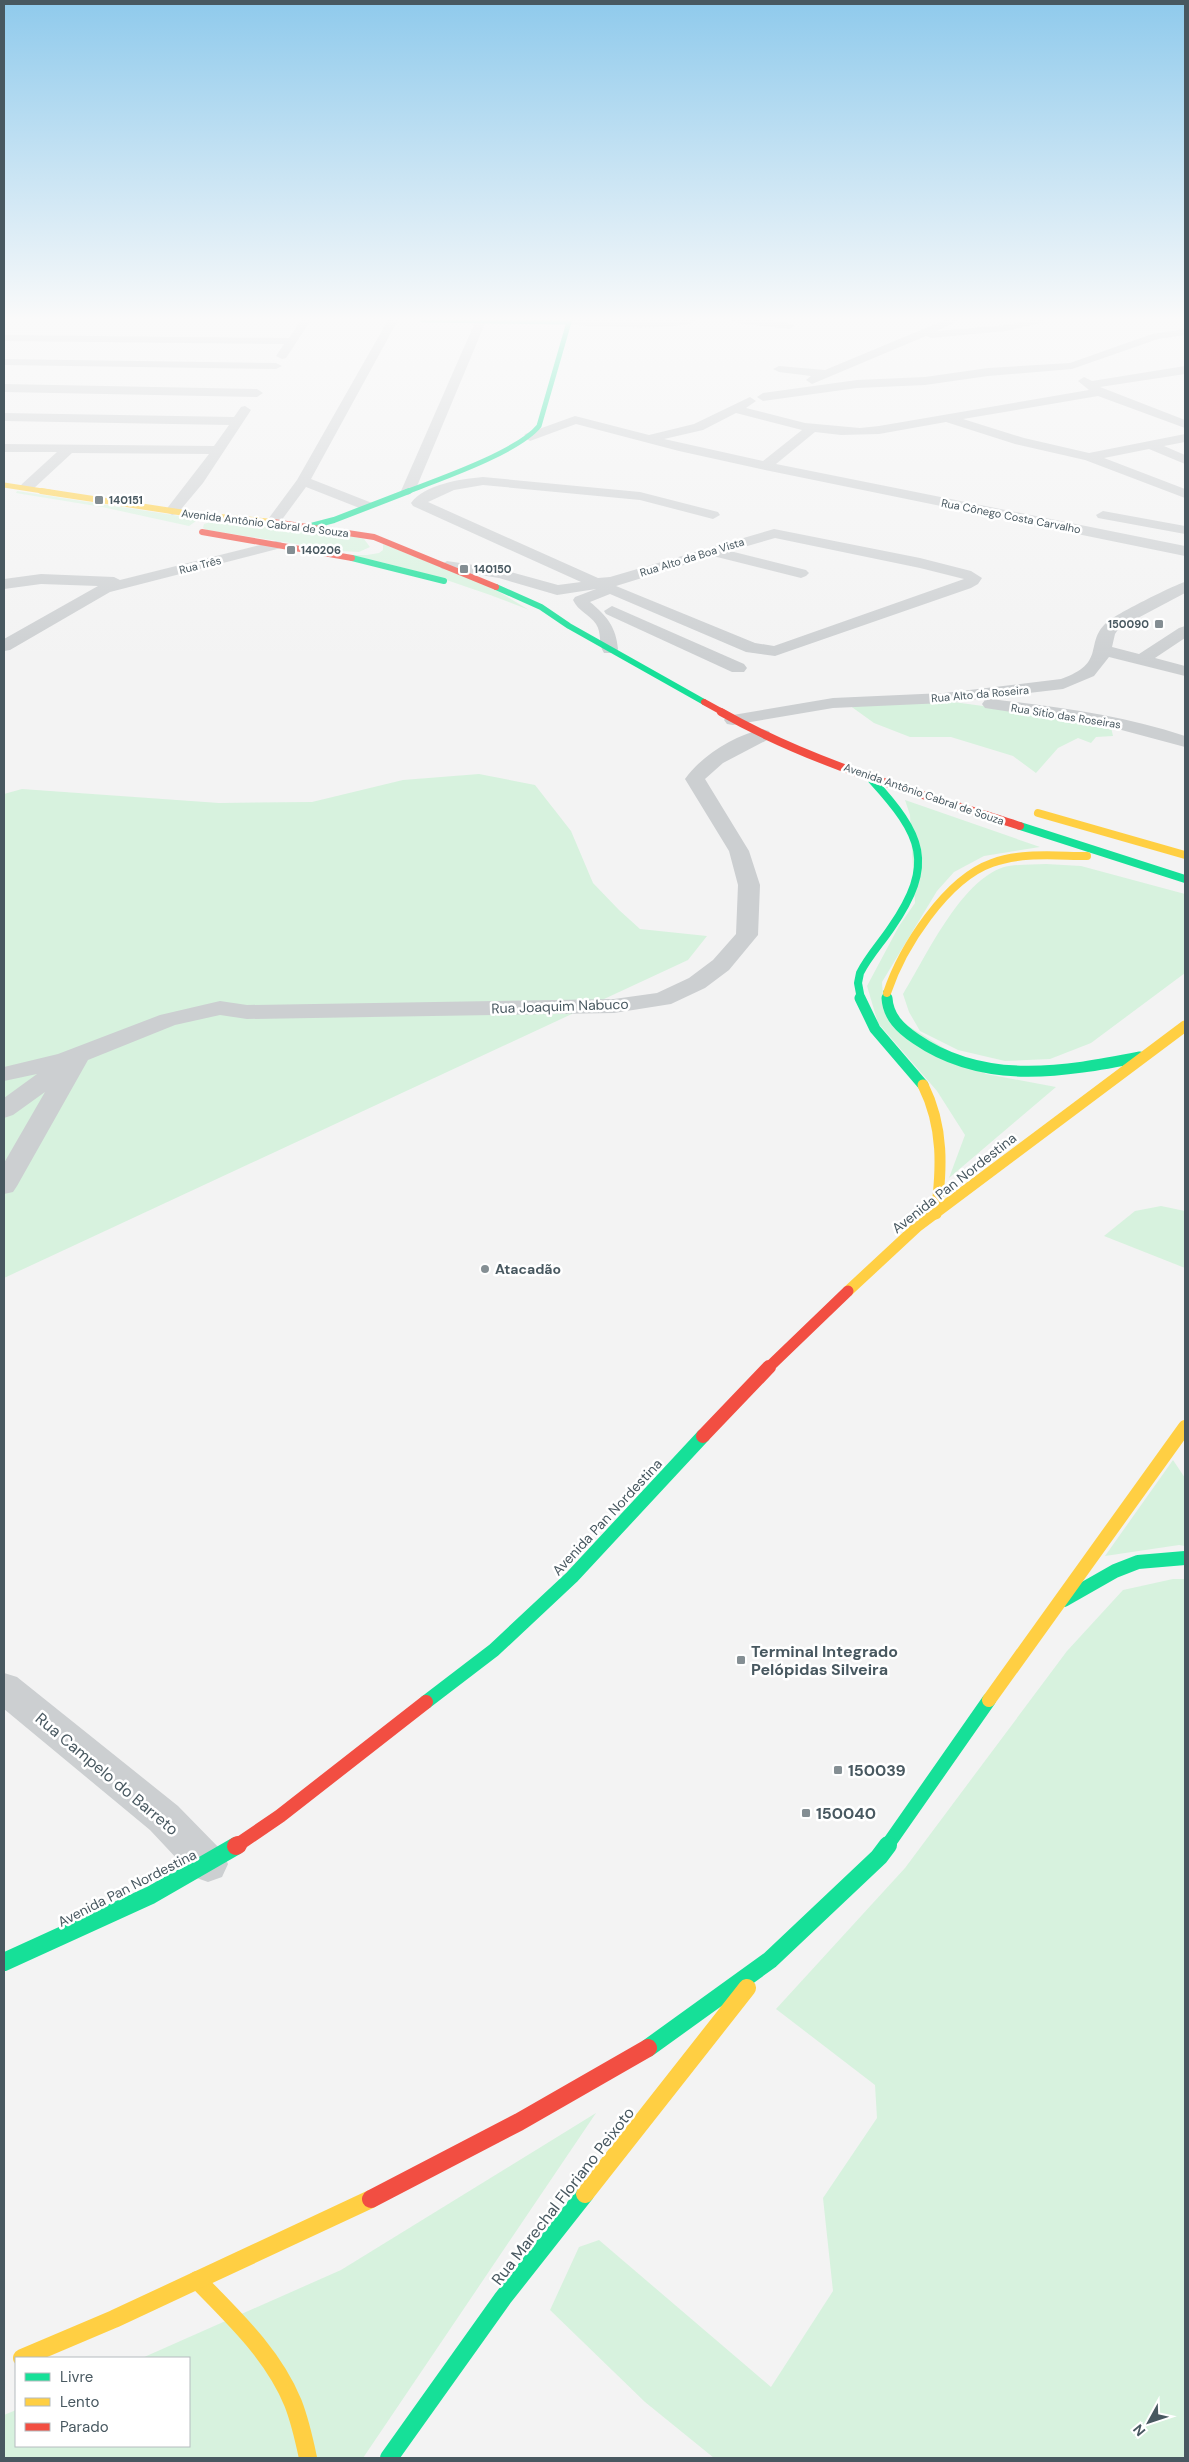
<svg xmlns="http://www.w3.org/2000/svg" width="1189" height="2462" font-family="'DM Sans',sans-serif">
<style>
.green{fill:#d7f2de}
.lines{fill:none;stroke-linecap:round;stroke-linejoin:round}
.street{fill:#cccfd1;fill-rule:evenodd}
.fast-far5{stroke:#16e098;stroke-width:5}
.fast-far4{stroke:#16e098;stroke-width:6}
.fast-far3{stroke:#16e098;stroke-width:8}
.fast-far2{stroke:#16e098;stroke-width:11}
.fast-far1{stroke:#16e098;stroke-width:14}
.fast{stroke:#16e098;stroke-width:18}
.slow-far5{stroke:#ffcf43;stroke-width:5}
.slow-far4{stroke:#ffcf43;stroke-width:6}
.slow-far3{stroke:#ffcf43;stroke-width:8}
.slow-far2{stroke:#ffcf43;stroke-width:11}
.slow-far1{stroke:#ffcf43;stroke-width:14}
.slow{stroke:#ffcf43;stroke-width:18}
.jam-far4{stroke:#f24e42;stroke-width:6}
.jam-far3{stroke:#f24e42;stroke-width:8}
.jam-far2{stroke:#f24e42;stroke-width:11}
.jam-far1{stroke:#f24e42;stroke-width:14}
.jam{stroke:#f24e42;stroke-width:18}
.poi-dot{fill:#848e93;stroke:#fff;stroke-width:2}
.labels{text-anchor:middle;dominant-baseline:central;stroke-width:5;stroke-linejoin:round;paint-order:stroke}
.far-poi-label{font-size:11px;font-weight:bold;fill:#485860;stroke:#fff;text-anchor:start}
.far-street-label{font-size:11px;fill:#485860;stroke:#fff}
.street-label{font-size:14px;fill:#485860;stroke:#fff}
.poi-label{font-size:14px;font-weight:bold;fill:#485860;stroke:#fff;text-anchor:start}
.near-poi-label{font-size:16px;font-weight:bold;fill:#485860;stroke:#fff;text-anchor:start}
.near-street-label{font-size:16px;fill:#485860;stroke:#fff}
</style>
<rect width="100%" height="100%" fill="#f3f3f3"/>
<g class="green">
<polygon points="17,491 199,519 189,526 102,507 16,493"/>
<polygon points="214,521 292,525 364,539 370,547 359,552 341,551 207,530 203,528 204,524"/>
<path d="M383,544L491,587L529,610C470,586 412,568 350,555H367L379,553L383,550Z"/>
<polygon points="946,701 1110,723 1113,736 1096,737 1091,743 1078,738 1058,748 1036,773 1013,756 951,737 910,737 874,723 849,705"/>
<polygon points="479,774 535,785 571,831 593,883 619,910 640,929 707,936 688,960 4,1278 4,794 22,789 219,803 312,802 403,780"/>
<polygon points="905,800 1040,847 984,856 954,872 937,891 882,982 884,1011 986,1074 1056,1087 949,1178 965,1135 937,1091 878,1023 867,986 899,926 915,903 910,815"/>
<path d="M1046,864L1081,866L1185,894V973L1091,1043L1050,1059L1005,1061L958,1050L920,1031L909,1012L903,994C926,957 960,881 1004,867C1016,864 1033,865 1046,864Z"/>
<polygon points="1161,1206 1185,1211 1185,1268 1104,1236 1135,1211"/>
<polygon points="1173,1460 1185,1478 1185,1546 1179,1545 1105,1556"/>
<polygon points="1173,1579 1185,1579 1185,2458 714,2458 645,2402 550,2310 579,2247 599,2240 771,2387 833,2291 823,2198 877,2118 875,2085 776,2009 905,1868 1067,1651 1123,1590"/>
<polygon points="596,2113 363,2458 4,2458 4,2415 16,2410 16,2446 189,2446 189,2358 142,2358 341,2270"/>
</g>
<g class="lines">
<g class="street">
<polygon points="301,320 311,320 286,358 282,359 276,356 284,344 4,341 4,335 289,338"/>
<polygon points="388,320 398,320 311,479 372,503 374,506 367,510 362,509 306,487 278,525 268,525 266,522 297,480"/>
<polygon points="476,320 486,321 415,491 408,495 403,494 401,491"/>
<path d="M565,320H698C685,332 592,326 569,325L565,324Z"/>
<path d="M731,320C745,320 785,317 794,326L789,329L736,323Z"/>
<polygon points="945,320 959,320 937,331 1006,325 1027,320 1046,320 1045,322 1006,331 931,338 926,336 812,384 806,380 811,376 779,372 773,369 779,366 825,370"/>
<polygon points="1185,329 1185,335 1158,339 1072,369 988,376 925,385 857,388 763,401 757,397 763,393 857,380 925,377 988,368 1070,363 1152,334"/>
<polygon points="4,359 276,363 282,366 276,369 4,365"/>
<path d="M1185,366V374L1100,387L1185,420V428L1098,396L963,419L1024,438L1089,453L1185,434V442L1164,446L1185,455V464L1149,449L1104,458L1185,489V498L1085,460L1015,444L946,422L879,434L841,435L815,432L776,464L1185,546V556L765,470L679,451L576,424L530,441L524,437L525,434L575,416L649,435L694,424L750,397L756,401L746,408L805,423L860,428L879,426L1089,390L1078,381L1084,377L1092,381ZM736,413L802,430L763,461L664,439L703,430Z"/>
<polygon points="4,384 257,389 263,393 257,397 4,392"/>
<polygon points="245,406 251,410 203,483 177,514 172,515 165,511 209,454 72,453 32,490 22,490 20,487 22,484 57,452 4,452 4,444 214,446 229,425 4,421 4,413 234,417 241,407"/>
<path d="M483,477L640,492L718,512L720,515L713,519L640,500L483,485L454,490L428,502L598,578L610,577L774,529L920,558L971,571L982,578L978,584L971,588L775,656L746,652L610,594L590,602C607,616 616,627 618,649L616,653H604C598,644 602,633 596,624C590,615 578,611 573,600L575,597L596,589L557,595L499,578L442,569L439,566L447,561L500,569L558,585L581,582L413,506L411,503C425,484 461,479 483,477ZM775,538L920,568L964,579L774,646L755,643L616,586L713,556L801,578L806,576L809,573L806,570L730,551Z"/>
<polygon points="1103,511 1185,526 1185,534 1098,518 1096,515"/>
<polygon points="276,541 281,542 283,545 281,548 110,592 10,650 4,651 4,639 98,586 41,584 4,589 4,579 41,574 114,577 120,580"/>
<path d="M1185,582V593L1119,628L1115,634L1112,647L1139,654L1179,628L1185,626V638L1155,658L1185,666V676L1109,657L1094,676L1063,689L944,703L833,708L733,725L727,724L724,720L727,716L733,715L833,698L944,693L1061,679C1107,663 1084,644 1106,623C1114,615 1174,585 1185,582Z"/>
<polygon points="612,606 744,664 747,668 744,672 732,672 606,614 604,611"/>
<path d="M991,699C1057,707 1122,715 1185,736V747L1114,728L985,708L982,704L985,700Z"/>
<path d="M762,729L769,731L771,735L769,739L723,763L705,779L749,851L760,885L758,935L729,970L705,988L671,1004L614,1013L247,1019L220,1015L175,1025L88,1060L17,1186L13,1192L4,1194V1163L45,1092L13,1115L4,1118V1098L37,1074L4,1081V1067L58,1054L160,1015L220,1001L247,1005L614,999L657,993L689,978L713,960L736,934L738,885L729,851L685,779C702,755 734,736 762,729Z"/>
<polygon points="4,1673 17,1677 178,1806 222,1851 228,1864 222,1877 208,1882 194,1877 150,1830 4,1709"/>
</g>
<path class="fast-far5" d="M406,492C440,479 518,452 539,426L569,322L422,320"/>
<g class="fast-far4">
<polyline points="311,526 334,520 409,491"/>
<polyline points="352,558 444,581"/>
<polyline points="496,587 541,607 569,626 704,702"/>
</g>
<g class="fast-far3">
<polyline points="1020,826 1185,879"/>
<path d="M861,999L858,983L860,973C868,957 881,943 891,928C936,863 922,835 872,780"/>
<polyline points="887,999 887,993"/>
</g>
<g class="fast-far2">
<polyline points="860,998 875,1029 923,1085"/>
<path d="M887,998C888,1017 901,1029 916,1039C984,1086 1064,1072 1140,1057"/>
</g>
<g class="fast-far1">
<polyline points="1064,1600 1115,1571 1138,1562 1185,1558"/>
<polyline points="426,1702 494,1650 572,1577 703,1436"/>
<polyline points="887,1846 989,1700"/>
</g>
<g class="fast">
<polyline points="4,1962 151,1895 236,1846"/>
<polyline points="648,2048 770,1960 879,1857 888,1845"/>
<polyline points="389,2458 503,2298 585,2194"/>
</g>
<polyline class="slow-far5" points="4,485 49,492"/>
<polyline class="slow-far4" points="41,491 198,515 274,522"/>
<g class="slow-far3">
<polyline points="1038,813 1185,855"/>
<path d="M887,993C902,948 946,879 992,863C1022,852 1056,856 1087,856"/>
</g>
<g class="slow-far2">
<path d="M923,1085C944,1127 942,1169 936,1214"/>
<polyline points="848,1291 918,1226 1185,1026"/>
</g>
<polyline class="slow-far1" points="989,1700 1185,1427"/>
<g class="slow">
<polyline points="585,2194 747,1988"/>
<path d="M197,2280C233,2317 273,2354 293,2403C300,2421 304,2439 308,2458"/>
<polyline points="22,2358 114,2319 371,2199"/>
</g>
<g class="jam-far4">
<polyline points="274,522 374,537 496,587"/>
<polyline points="202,532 352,558"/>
<polyline points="704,702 724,713"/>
</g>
<path class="jam-far3" d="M721,712C814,765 919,793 1020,826"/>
<polyline class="jam-far2" points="768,1368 848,1291"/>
<g class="jam-far1">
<polyline points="703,1436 769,1367"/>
<polyline points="236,1846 280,1816 426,1702"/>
</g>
<g class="jam">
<polyline points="236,1846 238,1845"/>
<polyline points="371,2199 519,2122 648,2048"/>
</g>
</g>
<linearGradient id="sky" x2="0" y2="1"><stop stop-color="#8fcaec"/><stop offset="0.48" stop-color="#fafafa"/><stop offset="1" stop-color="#fafafa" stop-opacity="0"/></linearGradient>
<rect width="1189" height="665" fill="url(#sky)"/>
<g class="poi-dot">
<rect x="94" y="495" width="10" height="10" rx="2.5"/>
<rect x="286" y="545" width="10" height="10" rx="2.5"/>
<rect x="459" y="564" width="10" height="10" rx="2.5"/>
<rect x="1154" y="619" width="10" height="10" rx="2.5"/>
<circle cx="485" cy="1269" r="5"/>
<rect x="736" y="1655" width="10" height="10" rx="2.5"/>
<rect x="833" y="1765" width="10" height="10" rx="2.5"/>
<rect x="801" y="1808" width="10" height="10" rx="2.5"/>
</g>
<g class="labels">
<g class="far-poi-label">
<text x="109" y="500">140151</text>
<text x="301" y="550">140206</text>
<text x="474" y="569">140150</text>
<text x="1149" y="624" text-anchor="end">150090</text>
</g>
<g class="far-street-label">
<text transform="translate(1011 516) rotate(11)">Rua Cônego Costa Carvalho</text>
<text transform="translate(265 523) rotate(7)">Avenida Antônio Cabral de Souza</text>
<text transform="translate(692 557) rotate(-17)">Rua Alto da Boa Vista</text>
<text transform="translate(200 565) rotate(-14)">Rua Três</text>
<text transform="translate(980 694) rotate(-5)">Rua Alto da Roseira</text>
<text transform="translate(1066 716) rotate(9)">Rua Sítio das Roseiras</text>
<text transform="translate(924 794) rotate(19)">Avenida Antônio Cabral de Souza</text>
</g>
<g class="street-label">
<text transform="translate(560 1006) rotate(-2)">Rua Joaquim Nabuco</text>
<text transform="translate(954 1183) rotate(-38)">Avenida Pan Nordestina</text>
<text transform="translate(607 1517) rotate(-47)">Avenida Pan Nordestina</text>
<text transform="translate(127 1888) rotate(-27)">Avenida Pan Nordestina</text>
</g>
<g class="poi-label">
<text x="495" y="1269">Atacadão</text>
</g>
<g class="near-poi-label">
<text x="751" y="1651">Terminal Integrado<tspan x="751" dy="18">Pelópidas Silveira</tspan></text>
<text x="848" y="1770">150039</text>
<text x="816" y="1813">150040</text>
</g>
<g class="near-street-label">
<text transform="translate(107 1774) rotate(40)">Rua Campelo do Barreto</text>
<text transform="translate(563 2196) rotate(-52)">Rua Marechal Floriano Peixoto</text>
</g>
</g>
<rect width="1189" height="2462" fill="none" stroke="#485860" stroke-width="10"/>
<rect x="15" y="2357" width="175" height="90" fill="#ffffff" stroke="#b6bcbf"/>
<rect x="25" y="2373" width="25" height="8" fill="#16e098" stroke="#b6bcbf"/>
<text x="60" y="2382" font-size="15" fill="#485860">Livre</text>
<rect x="25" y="2398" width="25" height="8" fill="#ffcf43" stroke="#b6bcbf"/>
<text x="60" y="2407" font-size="15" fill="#485860">Lento</text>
<rect x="25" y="2423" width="25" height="8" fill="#f24e42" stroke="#b6bcbf"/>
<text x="60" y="2432" font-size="15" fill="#485860">Parado</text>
<g transform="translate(1149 2422) rotate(230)" stroke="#ffffff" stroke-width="4" paint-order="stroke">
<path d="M0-4L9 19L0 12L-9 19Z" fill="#485860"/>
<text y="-8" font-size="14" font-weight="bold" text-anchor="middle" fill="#485860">N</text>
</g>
</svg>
